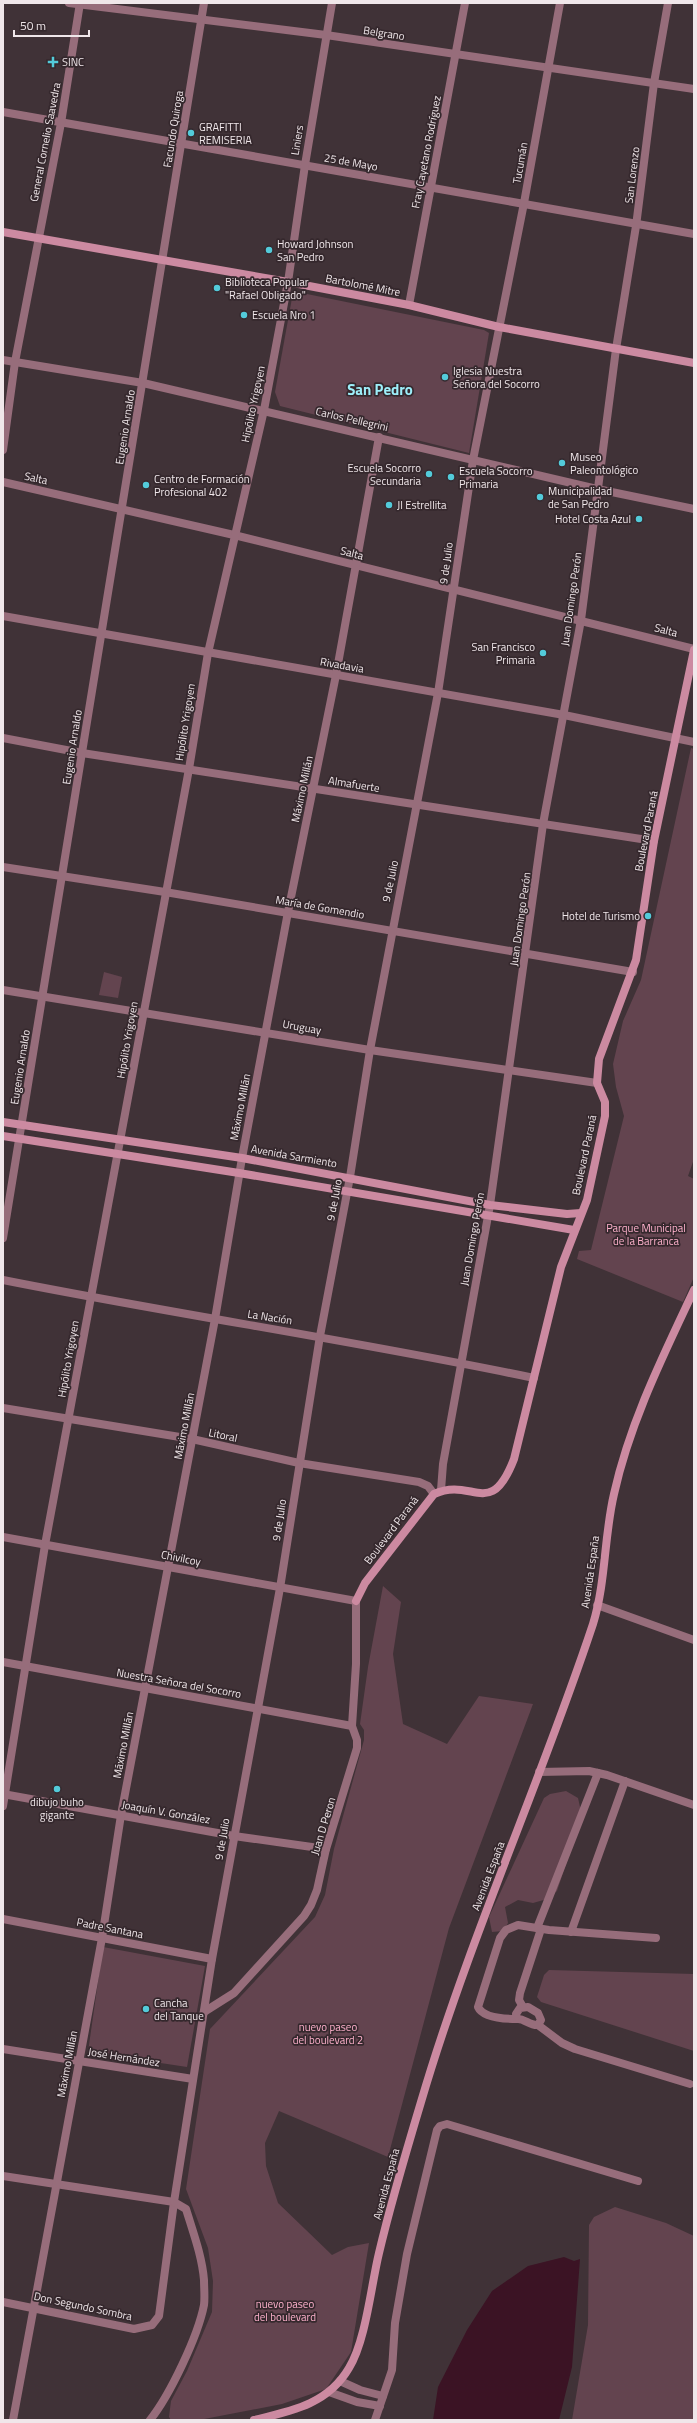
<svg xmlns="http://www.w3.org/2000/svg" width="697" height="2423" font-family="'Titillium Web',sans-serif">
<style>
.green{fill:#63444f}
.water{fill:#3b1324}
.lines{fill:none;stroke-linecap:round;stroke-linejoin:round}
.street{stroke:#976d7b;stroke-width:8}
.secondary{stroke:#cc8aa1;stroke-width:8}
.poi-dot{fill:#53cbda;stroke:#35282d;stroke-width:1.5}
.labels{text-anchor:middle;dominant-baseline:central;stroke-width:3.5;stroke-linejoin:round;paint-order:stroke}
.street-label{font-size:11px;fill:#f0e7ea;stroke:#35282d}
.poi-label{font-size:11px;fill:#f0e7ea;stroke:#35282d;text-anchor:start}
.park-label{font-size:11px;fill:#feb1cc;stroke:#35282d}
.district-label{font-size:15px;font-weight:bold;fill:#9deef9;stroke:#35282d}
</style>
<rect width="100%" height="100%" fill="#403237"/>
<g class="green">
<polygon points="302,293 484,330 489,333 469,453 280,406 275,392 292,298"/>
<polygon points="691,748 694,749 694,1159 688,1176 694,1179 694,1277 683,1302 577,1259 579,1251 591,1250 624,1116 616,1087 613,1064 623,1021 641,980"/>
<polygon points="104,972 122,977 118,998 99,995"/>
<polygon points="383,1586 401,1602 393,1654 403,1724 447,1744 479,1696 533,1704 449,1928 388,2157 279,2111 265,2143 266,2166 278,2203 332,2255 348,2247 369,2243 351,2352 326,2389 282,2404 199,2420 171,2420 169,2417 171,2401 187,2371 212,2312 213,2281 208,2248 186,2189 210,2029 315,1917 325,1895 334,1849 364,1740 364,1730 360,1724 368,1667"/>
<polygon points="566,1791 578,1798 582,1816 557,1891 547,1899 533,1903 518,1900 505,1907 508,1923 503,1931 492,1932 489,1917 544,1798 550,1794"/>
<polygon points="103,1947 205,1966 187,2067 88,2052"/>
<polygon points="549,1970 694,1974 694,2051 541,2002 537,1997 544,1975"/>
<polygon points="615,2207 666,2223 694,2236 694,2420 572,2420 588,2325 589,2225 594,2217"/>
</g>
<polygon class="water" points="564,2257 574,2261 580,2259 572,2367 559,2420 433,2420 438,2387 467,2330 492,2291 528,2266"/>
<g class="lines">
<g class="street">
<polyline points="69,3 326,35 694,89"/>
<polyline points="3,112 694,234"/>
<polyline points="409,305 465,3"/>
<polyline points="3,360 143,383 597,489 694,509"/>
<polyline points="3,450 15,362 61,123 80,3"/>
<polyline points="3,482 234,535 694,649"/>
<polyline points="3,616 564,715 694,742"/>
<polyline points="3,738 82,753 654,841"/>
<polyline points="3,867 165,892 633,972"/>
<polyline points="3,990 370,1050 597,1083"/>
<polyline points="3,1238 204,3"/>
<path d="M3,1280C179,1315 357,1341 534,1378"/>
<polyline points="3,1408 192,1439 299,1463 419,1482 428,1486 434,1494"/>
<polyline points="441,1490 443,1464 490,1205 543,824 581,620 616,349 636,226 654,83 668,3"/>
<polyline points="3,1537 356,1601 356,1664 352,1726 357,1740 357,1748 326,1849 317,1890 311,1905 304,1916 234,1993 204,2012"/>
<polyline points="597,1605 694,1640"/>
<polyline points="3,1662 352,1726"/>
<polyline points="539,1772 589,1771 607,1775 694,1805"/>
<polyline points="3,1794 234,1836 326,1849"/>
<polyline points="3,1806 45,1545 189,769 208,653 264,410 288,282 305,165 332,3"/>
<polyline points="3,1919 212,1959"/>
<polyline points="537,1928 598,1773"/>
<polyline points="571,1932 625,1781"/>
<polyline points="523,2007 519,2000 520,1993 541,1929"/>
<path d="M517,2018L516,2014L520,2008L528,2007L538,2013L541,2020L538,2025C530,2026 524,2018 517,2019C506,2019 483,2018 478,2007L500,1938L506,1930L518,1925L549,1930L656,1938"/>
<polyline points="538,2025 562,2043 575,2049 690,2084"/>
<polyline points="3,2049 193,2079"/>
<polyline points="3,2176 174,2202 159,2316 152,2325 134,2329 3,2302"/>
<polyline points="340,2381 360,2390 383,2396"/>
<polyline points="329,2392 357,2402 380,2406"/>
<polyline points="13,2420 102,1938 121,1815 215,1319 242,1158 288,912 336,675 379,437"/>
<path d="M150,2420C170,2395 198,2336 204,2305C205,2297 204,2288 204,2280C202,2256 193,2232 186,2209L174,2202L212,1959L280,1588L320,1336L350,1177L370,1050L438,693L473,460L524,203L560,3"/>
<polyline points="375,2420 392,2370 395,2323 407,2254 437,2130 440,2126 447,2124 638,2181"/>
</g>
<g class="secondary">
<polyline points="3,232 288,282 409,305 499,327 694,363"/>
<polyline points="3,1122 242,1158 490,1205 567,1214 581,1213"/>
<polyline points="3,1136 239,1173 574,1230"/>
<path d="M356,1601L365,1583L434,1494C473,1476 490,1521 514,1459L561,1267L587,1200L605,1116V1102L597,1083L599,1059L636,960L654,841L694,650"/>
<path d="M254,2420C292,2411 328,2404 349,2368C366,2340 371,2286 379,2253C391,2202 406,2152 421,2102C469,1939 540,1784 593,1624C606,1582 604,1536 614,1494C630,1422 663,1356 694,1290"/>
</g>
</g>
<g class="poi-dot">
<path d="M51 56h4v4h4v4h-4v4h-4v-4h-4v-4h4z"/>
<circle cx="191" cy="133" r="4"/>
<circle cx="269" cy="250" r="4"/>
<circle cx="217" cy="288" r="4"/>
<circle cx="244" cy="315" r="4"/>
<circle cx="445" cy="377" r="4"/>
<circle cx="562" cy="463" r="4"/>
<circle cx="429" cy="474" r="4"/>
<circle cx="451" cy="477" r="4"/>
<circle cx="146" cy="485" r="4"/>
<circle cx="540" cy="497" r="4"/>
<circle cx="389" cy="505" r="4"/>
<circle cx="639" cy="519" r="4"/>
<circle cx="543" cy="653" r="4"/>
<circle cx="648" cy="916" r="4"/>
<circle cx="57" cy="1789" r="4"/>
<circle cx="146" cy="2009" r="4"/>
</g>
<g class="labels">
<g class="street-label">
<text transform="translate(384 33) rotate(9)">Belgrano</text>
<text transform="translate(173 129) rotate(-81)">Facundo Quiroga</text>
<text transform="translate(297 140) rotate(-81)">Liniers</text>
<text transform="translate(45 142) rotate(-79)">General Cornelio Saavedra</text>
<text transform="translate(426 152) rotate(-79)">Fray Cayetano Rodríguez</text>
<text transform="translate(351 162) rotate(10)">25 de Mayo</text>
<text transform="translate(520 163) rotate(-80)">Tucumán</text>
<text transform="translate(632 175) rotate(-83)">San Lorenzo</text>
<text transform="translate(363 285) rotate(11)">Bartolomé Mitre</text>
<text transform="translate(253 404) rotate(-78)">Hipólito Yrigoyen</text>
<text transform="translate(352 419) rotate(13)">Carlos Pellegrini</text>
<text transform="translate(125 427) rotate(-81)">Eugenio Arnaldo</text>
<text transform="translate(36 478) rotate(12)">Salta</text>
<text transform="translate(352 553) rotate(14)">Salta</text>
<text transform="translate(446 563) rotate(-82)">9 de Julio</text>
<text transform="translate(571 599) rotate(-82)">Juan Domingo Perón</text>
<text transform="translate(666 630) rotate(14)">Salta</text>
<text transform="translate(342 665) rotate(10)">Rivadavia</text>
<text transform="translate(185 722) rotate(-81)">Hipólito Yrigoyen</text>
<text transform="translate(72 747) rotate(-81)">Eugenio Arnaldo</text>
<text transform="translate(354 784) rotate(9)">Almafuerte</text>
<text transform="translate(302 789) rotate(-78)">Máximo Millán</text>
<text transform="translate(646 831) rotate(-79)">Boulevard Paraná</text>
<text transform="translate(390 881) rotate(-78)">9 de Julio</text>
<text transform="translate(320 907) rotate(10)">María de Gomendio</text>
<text transform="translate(520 919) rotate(-82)">Juan Domingo Perón</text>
<text transform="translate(302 1027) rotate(10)">Uruguay</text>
<text transform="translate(127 1040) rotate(-80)">Hipólito Yrigoyen</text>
<text transform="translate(20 1067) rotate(-81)">Eugenio Arnaldo</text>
<text transform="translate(240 1107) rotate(-79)">Máximo Millán</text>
<text transform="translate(584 1155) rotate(-78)">Boulevard Paraná</text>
<text transform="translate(294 1156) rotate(10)">Avenida Sarmiento</text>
<text transform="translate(334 1200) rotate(-79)">9 de Julio</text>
<text transform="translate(472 1239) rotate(-80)">Juan Domingo Perón</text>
<text transform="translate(270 1317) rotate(9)">La Nación</text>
<text transform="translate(68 1359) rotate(-80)">Hipólito Yrigoyen</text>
<text transform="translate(184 1426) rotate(-79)">Máximo Millán</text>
<text transform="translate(223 1435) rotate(12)">Litoral</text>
<text transform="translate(279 1520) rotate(-81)">9 de Julio</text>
<text transform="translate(391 1530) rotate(-53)">Boulevard Paraná</text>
<text transform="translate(181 1558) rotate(11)">Chivilcoy</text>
<text transform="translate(590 1572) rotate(-82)">Avenida España</text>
<text transform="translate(179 1683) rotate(10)">Nuestra Señora del Socorro</text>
<text transform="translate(123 1745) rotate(-79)">Máximo Millán</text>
<text transform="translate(166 1812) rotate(10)">Joaquín V. González</text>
<text transform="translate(323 1826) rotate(-73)">Juan D Peron</text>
<text transform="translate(222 1839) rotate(-80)">9 de Julio</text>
<text transform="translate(488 1876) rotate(-69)">Avenida España</text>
<text transform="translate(110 1928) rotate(11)">Padre Santana</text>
<text transform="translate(124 2057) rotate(9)">José Hernández</text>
<text transform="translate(67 2064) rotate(-79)">Máximo Millán</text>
<text transform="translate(386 2184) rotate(-75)">Avenida España</text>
<text transform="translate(83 2306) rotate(12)">Don Segundo Sombra</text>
</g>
<g class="poi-label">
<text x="62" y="62">SINC</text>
<text x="199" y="127">GRAFITTI<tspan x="199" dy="13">REMISERIA</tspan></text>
<text x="277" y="244">Howard Johnson<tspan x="277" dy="13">San Pedro</tspan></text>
<text x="225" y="282">Biblioteca Popular<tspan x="225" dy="13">"Rafael Obligado"</tspan></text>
<text x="252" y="315">Escuela Nro 1</text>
<text x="453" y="371">Iglesia Nuestra<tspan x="453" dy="13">Señora del Socorro</tspan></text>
<text x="570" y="457">Museo<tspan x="570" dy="13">Paleontológico</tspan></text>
<text x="421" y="468" text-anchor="end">Escuela Socorro<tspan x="421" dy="13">Secundaria</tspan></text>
<text x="459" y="471">Escuela Socorro<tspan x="459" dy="13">Primaria</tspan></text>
<text x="154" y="479">Centro de Formación<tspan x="154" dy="13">Profesional 402</tspan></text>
<text x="548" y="491">Municipalidad<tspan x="548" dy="13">de San Pedro</tspan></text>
<text x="397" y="505">JI Estrellita</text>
<text x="631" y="519" text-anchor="end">Hotel Costa Azul</text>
<text x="535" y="647" text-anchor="end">San Francisco<tspan x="535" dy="13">Primaria</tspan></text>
<text x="640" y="916" text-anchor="end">Hotel de Turismo</text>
<text x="57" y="1802" text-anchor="middle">dibujo buho<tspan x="57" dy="13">gigante</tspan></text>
<text x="154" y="2003">Cancha<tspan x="154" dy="13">del Tanque</tspan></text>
</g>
<g class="park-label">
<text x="646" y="1228">Parque Municipal<tspan x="646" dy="13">de la Barranca</tspan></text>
<text x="328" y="2027">nuevo paseo<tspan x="328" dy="13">del boulevard 2</tspan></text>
<text x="285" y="2304">nuevo paseo<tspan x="285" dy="13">del boulevard</tspan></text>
</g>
<g class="district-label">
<text x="380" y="389">San Pedro</text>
</g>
</g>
<rect width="697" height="2423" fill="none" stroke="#f0e7ea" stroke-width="8"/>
<path d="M14 30v6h75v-6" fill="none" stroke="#f0e7ea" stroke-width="2"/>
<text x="20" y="30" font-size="12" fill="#f0e7ea" stroke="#35282d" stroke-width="3" paint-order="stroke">50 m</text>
</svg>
